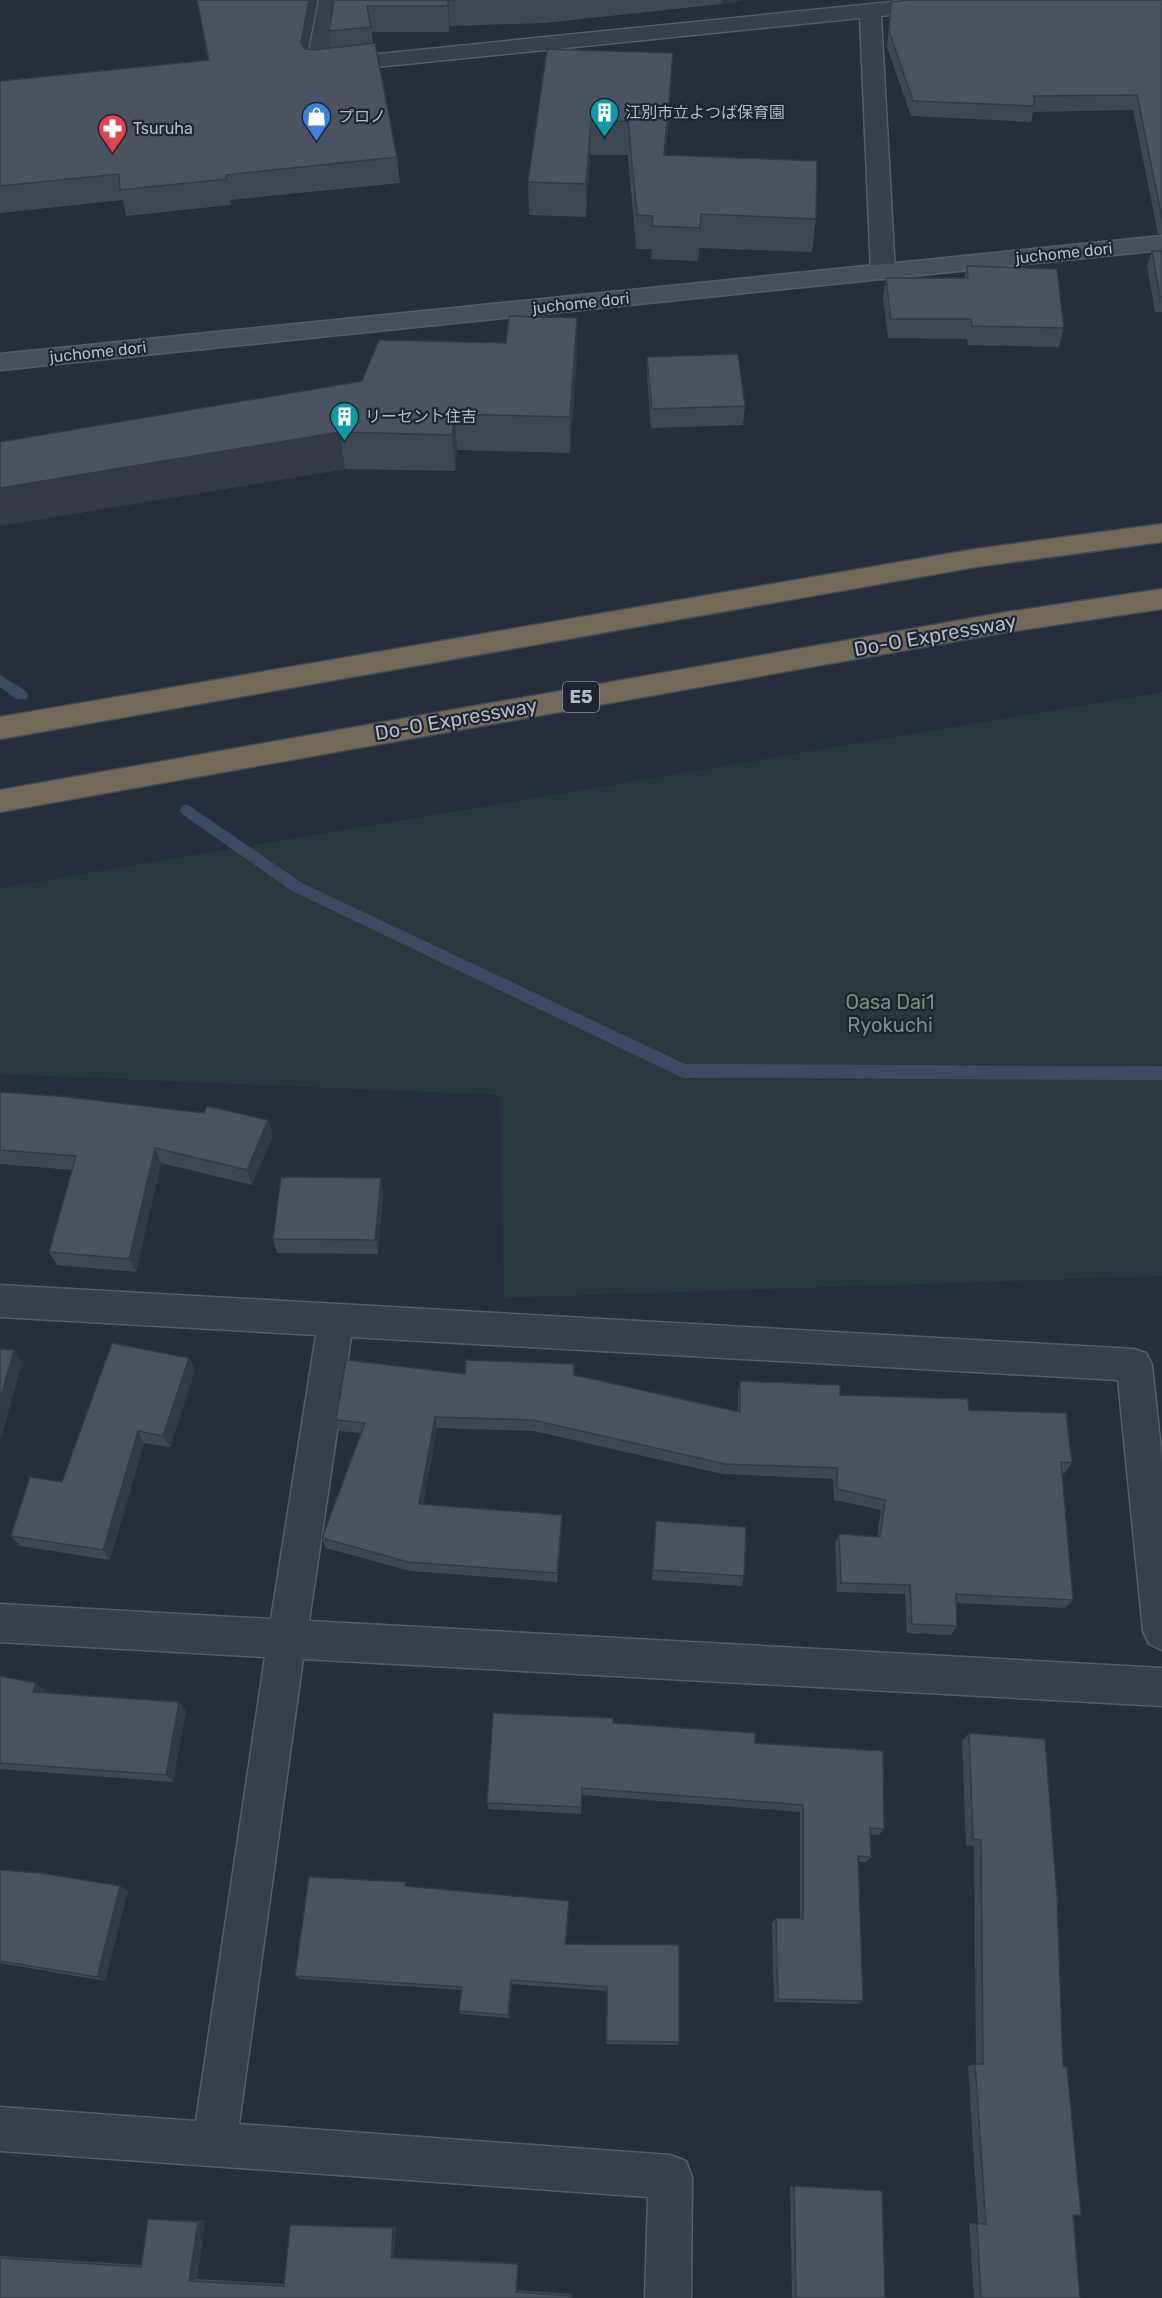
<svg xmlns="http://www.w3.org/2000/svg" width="1162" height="2298" font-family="Rubik,'Noto Sans JP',sans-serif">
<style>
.green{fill:#28393d}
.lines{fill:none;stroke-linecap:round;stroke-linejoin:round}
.stream{fill:#3d4a64;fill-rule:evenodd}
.street-casing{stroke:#575d6a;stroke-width:3}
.secondary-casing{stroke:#575d6a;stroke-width:3}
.highway-casing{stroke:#444a57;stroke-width:3}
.street{fill:#393f4c;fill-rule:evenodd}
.secondary{fill:#484e5f;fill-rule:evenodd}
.highway{fill:#726a57;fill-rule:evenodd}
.wall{fill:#404754}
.shaded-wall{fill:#343945}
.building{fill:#4a5262;stroke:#343945;stroke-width:1.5}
.labels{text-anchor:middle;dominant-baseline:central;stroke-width:4.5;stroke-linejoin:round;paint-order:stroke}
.far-poi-label{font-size:16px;fill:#b5bbc7;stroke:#1e2431;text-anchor:start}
.far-street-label{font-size:16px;fill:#b5bbc7;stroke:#1e2431}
.shield{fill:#1e2431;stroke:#888e9a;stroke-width:1.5}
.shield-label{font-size:18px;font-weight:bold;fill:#b5bbc7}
.street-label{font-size:20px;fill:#b5bbc7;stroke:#1e2431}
.park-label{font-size:20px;fill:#6e967b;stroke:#1e2431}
</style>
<rect width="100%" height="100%" fill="#262d3c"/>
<polygon class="green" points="1162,692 1162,1276 504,1298 500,1095 0,1074 0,888"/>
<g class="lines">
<g class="stream">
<polygon points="0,675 26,691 28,695 26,699 16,699 0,687"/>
<polygon points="187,804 302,883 685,1064 1162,1066 1162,1080 683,1078 292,891 182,814 180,810 182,806"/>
</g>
<defs>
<g id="street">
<polygon points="319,0 339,0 329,59 911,0 982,0 979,4 972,6 881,16 895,272 891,277 883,279 875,277 871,272 860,18 317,73 309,72 306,67"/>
<polygon points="0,1285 1134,1349 1146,1353 1152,1365 1162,1459 1162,1650 1149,1644 1143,1631 1118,1380 351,1337 309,1621 1162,1668 1162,1706 303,1659 239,2124 670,2155 686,2161 692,2177 691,2298 645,2298 648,2197 0,2151 0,2107 196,2121 265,1657 0,1642 0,1604 271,1619 316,1335 0,1317"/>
</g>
<polygon id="secondary" points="1162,236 1162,250 0,370 0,354"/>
<g id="highway">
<polygon points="1162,524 1162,542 976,567 0,739 0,717 976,549"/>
<polygon points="1162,589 1162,609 1007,632 0,812 0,790 1007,612"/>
</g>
</defs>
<use href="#street" class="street-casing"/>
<use href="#secondary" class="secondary-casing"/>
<use href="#highway" class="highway-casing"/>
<use href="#street" class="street"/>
<use href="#secondary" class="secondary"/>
<use href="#highway" class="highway"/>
</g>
<g class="wall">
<polygon points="197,0 317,0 308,49 314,50 331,48 329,31 334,0 743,0 722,4 545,23 450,26 449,32 372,32 373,44 397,157 400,183 230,200 231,205 126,216 123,200 0,213 0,81 208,60"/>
<polygon points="1162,0 1162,235 1158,234 1133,110 1033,112 1031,122 911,116 887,47 891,2"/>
<polygon points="547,49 671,87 666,155 816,219 812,252 699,248 698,261 651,259 652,249 636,249 628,155 590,155 586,217 529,215 528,182"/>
<polygon points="1162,250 1162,312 1155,312 1147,266 1152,251 1162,251"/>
<polygon points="967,266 1064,328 1059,347 968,345 967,339 888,338 883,297 886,278 964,278"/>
<polygon points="577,355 570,453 457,450 455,471 345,469 0,526"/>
<polygon points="647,357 745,406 743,425 651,428 647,376"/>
<polygon points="0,1092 273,1135 252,1185 161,1163 136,1272 57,1265 49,1252 72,1170 0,1164"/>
<polygon points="381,1178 383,1192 378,1254 277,1253 273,1239"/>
<polygon points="189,1358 195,1370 170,1447 144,1443 110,1560 20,1546 11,1536"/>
<polygon points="574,1364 574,1375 738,1412 738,1392 740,1381 840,1395 969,1410 1072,1463 1065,1473 1062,1473 1073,1600 1065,1608 956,1603 957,1626 951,1635 907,1633 905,1594 837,1592 835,1544 839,1534 877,1537 881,1510 834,1500 833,1479 723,1474 533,1431 437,1428 423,1505 562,1525 557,1582 410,1571 326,1548 322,1538 361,1433 339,1431 336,1420 465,1374"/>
<polygon points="656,1521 744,1576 742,1586 652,1580"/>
<polygon points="0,1676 36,1683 45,1691 45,1692 186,1710 173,1782 0,1769"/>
<polygon points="613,1723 755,1743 884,1829 879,1835 870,1834 871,1857 866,1862 858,1862 863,2001 858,2004 774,2002 772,1923 776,1918 800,1919 800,1812 582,1795 581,1814 489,1809 487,1803"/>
<polygon points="969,1733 1063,2067 1080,2298 974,2298 969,2223 978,2224 968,2066 976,2064 974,1846 966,1845 962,1741"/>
<polygon points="0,1870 120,1886 128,1891 105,1981 0,1963"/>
<polygon points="408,1886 569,1906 566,1944 679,2042 677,2045 606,2044 607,1991 512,1984 509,2018 461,2014 459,2011 461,1990 300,1979 295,1976"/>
<polygon points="790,2186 882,2191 885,2298 792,2298"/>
<polygon points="148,2219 156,2219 205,2221 197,2279 285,2284 290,2225 295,2225 396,2227 394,2257 519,2263 517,2290 572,2294 572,2298 0,2298 0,2256 141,2265"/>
</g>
<g class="shaded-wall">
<polygon points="309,0 317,0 304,68 301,42"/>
<polygon points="448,0 450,26 449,32 448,6"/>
<polygon points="722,0 743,0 722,4"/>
<polygon points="673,53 671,87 663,188 664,155"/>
<polygon points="591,122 590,155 586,217 586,184"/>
<polygon points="577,318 577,355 570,453 570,417"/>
<polygon points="455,414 457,450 455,471 452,435"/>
<polygon points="340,432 345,469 0,526 0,488"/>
<polygon points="268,1120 273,1135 252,1185 247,1170"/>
<polygon points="155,1148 161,1163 136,1272 129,1259"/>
<polygon points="381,1178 383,1192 378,1254 375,1240"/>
<polygon points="14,1350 22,1363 1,1439 0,1438 0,1399"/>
<polygon points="189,1358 195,1370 170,1447 163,1436"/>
<polygon points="435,1417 437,1428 422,1514 419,1504"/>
<polygon points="138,1431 144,1443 110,1560 103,1550"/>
<polygon points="562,1515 562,1525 557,1582 557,1573"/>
<polygon points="36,1683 45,1691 42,1700 33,1692"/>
<polygon points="179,1702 186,1710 173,1782 166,1775"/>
<polygon points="120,1886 128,1891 105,1981 97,1977"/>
<polygon points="511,1980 512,1984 509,2018 508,2015"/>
<polygon points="205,2221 197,2279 189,2281 198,2222"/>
<polygon points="396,2227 394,2257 391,2258 393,2228"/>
<polygon points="519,2263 517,2290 516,2292 518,2264"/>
</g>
<g class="building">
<polygon points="197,0 309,0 301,42 305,49 314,50 375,43 397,157 226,175 226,179 120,190 119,174 0,186 0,81 209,60"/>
<polygon points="334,0 458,0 448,0 448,6 367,6 371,27 329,31"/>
<polygon points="909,0 1162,0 1162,218 1137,95 1034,96 1034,106 913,101 889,31 891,2"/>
<polygon points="547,49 673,53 664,155 817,161 816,219 701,214 700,228 652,226 653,216 637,215 628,121 591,122 586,184 528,182"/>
<polygon points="1152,251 1162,251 1162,297 1160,297"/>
<polygon points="967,266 1057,269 1064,328 972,326 971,319 891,319 886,278 968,278"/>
<polygon points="509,316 577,318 570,417 455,414 452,435 340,432 0,488 0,442 362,381 379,340 506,343"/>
<polygon points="738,354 745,406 652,409 647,357"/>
<polygon points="0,1092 58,1096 204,1113 207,1106 268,1120 247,1170 155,1148 129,1259 49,1252 76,1156 0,1150"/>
<polygon points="281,1177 381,1178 375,1240 273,1239"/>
<polygon points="112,1343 189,1358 163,1436 138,1431 103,1550 11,1536 30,1477 62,1482"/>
<polygon points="0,1349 14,1350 0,1399"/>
<polygon points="346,1360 465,1374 466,1360 574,1364 574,1375 740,1412 740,1381 840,1385 840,1395 968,1399 969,1410 1066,1413 1072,1463 1061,1462 1073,1600 956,1594 957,1626 912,1624 910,1585 841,1583 839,1534 880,1537 885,1500 837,1489 837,1468 725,1464 533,1420 435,1417 419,1504 562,1515 557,1573 408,1562 322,1538 365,1423 336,1420"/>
<polygon points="656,1521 746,1527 744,1576 653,1570"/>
<polygon points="0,1676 36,1683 33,1692 179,1702 166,1775 0,1763"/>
<polygon points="493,1713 613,1718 613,1723 755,1733 755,1743 883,1751 884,1829 870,1828 871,1857 858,1856 863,2001 778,1999 776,1918 803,1919 803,1805 582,1788 581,1807 487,1803"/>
<polygon points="969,1733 1045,1739 1057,1897 1063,2067 1067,2067 1081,2215 1073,2215 1080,2298 981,2298 977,2224 986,2224 975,2064 983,2064 981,1840 973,1839"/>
<polygon points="0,1870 41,1873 120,1886 97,1977 0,1961"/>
<polygon points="309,1877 406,1882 405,1886 569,1901 565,1944 679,1945 679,2042 607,2041 607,1987 511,1980 508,2015 459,2011 462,1987 295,1976"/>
<polygon points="794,2186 882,2191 885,2298 796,2298"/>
<polygon points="148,2219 198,2222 189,2281 284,2286 290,2225 393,2228 391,2258 518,2264 516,2292 572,2296 572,2298 0,2298 0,2258 141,2267"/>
</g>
<defs>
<symbol id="building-pin" viewBox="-11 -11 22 30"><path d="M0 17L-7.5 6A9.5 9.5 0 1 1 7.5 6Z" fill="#0f9aa8" stroke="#1e2431"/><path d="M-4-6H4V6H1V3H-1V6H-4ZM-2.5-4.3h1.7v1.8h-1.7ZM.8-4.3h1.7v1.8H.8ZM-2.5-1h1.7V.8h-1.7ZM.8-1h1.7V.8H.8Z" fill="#fff"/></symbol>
<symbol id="shop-pin" viewBox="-11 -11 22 30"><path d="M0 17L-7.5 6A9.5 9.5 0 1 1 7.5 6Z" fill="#3f7fe0" stroke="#1e2431"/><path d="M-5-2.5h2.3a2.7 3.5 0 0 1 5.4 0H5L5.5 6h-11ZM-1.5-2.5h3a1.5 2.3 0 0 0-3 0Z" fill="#fff"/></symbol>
<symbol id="pharmacy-pin" viewBox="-11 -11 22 30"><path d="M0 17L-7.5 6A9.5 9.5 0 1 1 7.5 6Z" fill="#e0444e" stroke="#1e2431"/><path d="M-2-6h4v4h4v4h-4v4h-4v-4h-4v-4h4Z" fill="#fff"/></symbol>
</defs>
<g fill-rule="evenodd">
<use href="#building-pin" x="588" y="96" width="33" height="45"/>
<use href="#shop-pin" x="300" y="100" width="33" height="45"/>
<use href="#pharmacy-pin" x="96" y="112" width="33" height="45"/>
<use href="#building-pin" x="328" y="400" width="33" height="45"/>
</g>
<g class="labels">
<g class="far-poi-label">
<text x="625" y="112">江別市立よつば保育園</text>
<text x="338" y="116">プロノ</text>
<text x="133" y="128">Tsuruha</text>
<text x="365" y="416">リーセント住吉</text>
</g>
<g class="far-street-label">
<text transform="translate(1064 253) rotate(-6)">juchome dori</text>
<text transform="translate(581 303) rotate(-6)">juchome dori</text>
<text transform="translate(98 352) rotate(-6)">juchome dori</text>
</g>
<rect class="shield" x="563" y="682" width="36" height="30" rx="4.5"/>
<g class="shield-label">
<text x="581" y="697">E5</text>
</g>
<g class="street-label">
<text transform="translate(935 635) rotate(-10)">Do-O Expressway</text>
<text transform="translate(456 719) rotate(-10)">Do-O Expressway</text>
</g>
<g class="park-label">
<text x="890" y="1002">Oasa Dai1<tspan x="890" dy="23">Ryokuchi</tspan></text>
</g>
</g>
</svg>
